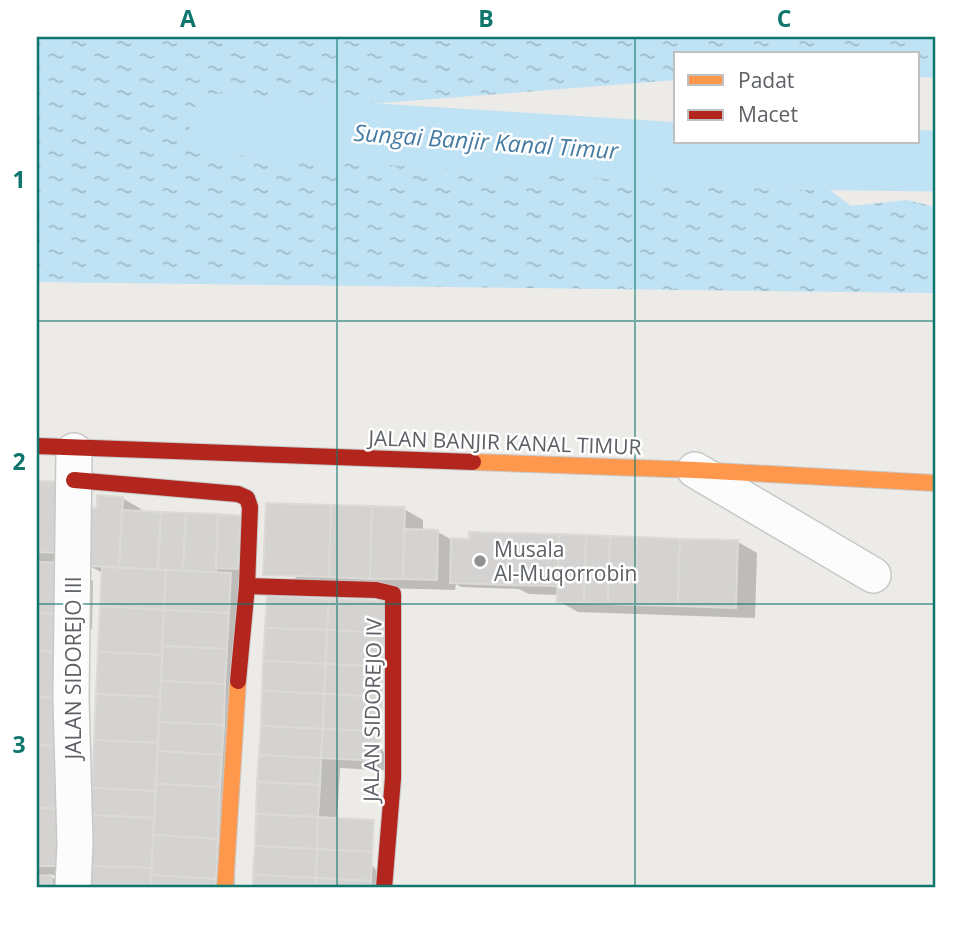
<svg xmlns="http://www.w3.org/2000/svg" width="972" height="925" font-family="'Open Sans',sans-serif">
<style>
.water{fill:url(#water-ripples)}
.shadow{fill:#0003}
.lines{fill:none;stroke-linecap:round;stroke-linejoin:round}
.river{stroke:#bfe2f4;stroke-width:61}
.building{fill:#d4d3d1;stroke:#dcdad7;stroke-width:2}
.street-casing{stroke:#c9c8c8;stroke-width:38}
.slow-casing{stroke:#c8c8c8;stroke-width:18}
.jam-casing{stroke:#c8c8c8;stroke-width:18}
.street{stroke:#fcfcfc;stroke-width:35}
.slow{stroke:#ff974d;stroke-width:16}
.jam{stroke:#b3261e;stroke-width:16}
.grid{fill:none;stroke:#0f766e;stroke-width:2;stroke-opacity:0.55}
.poi-dot{fill:#8f9193;stroke:#fff;stroke-width:2.5}
.labels{text-anchor:middle;dominant-baseline:central;stroke-width:5;stroke-linejoin:round;paint-order:stroke}
.street-label{font-size:21px;fill:#5d6165;stroke:#fff}
.poi-label{font-size:21px;fill:#5d6165;stroke:#fff;text-anchor:start}
.water-label{font-size:23px;font-style:italic;fill:#457ba2;stroke:#fff}
.neatline{fill:none;stroke:#0f766e;stroke-width:2.5}
.grid-label{font-size:23px;text-anchor:middle;font-weight:bold;fill:#0f766e}
</style>
<defs>
<pattern id="water-ripples" width="26" height="14" patternUnits="userSpaceOnUse" patternTransform="scale(1.75)"><rect width="26" height="14" fill="#bfe2f4"/><path d="M2 4q2-2 4 0t4 0M15 11q2-2 4 0t4 0" fill="none" stroke="#9ebbc9"/></pattern>
</defs>
<rect width="100%" height="100%" fill="#edebe8"/>
<polygon class="water" points="37,37 935,37 935,78 918,77 918,54 676,54 676,80 281,111 319,141 403,125 461,128 522,156 554,157 658,129 676,126 676,142 754,142 803,170 851,206 907,200 935,207 935,293 37,282"/>
<g class="shadow">
<polygon points="37,482 65,483 61,562 93,581 92,629 83,629 82,710 90,715 87,824 78,876 48,875 60,882 60,888 37,888"/>
<polygon points="122,498 141,509 141,512 240,518 235,888 89,888 104,574 88,565 98,510"/>
<polygon points="404,509 423,520 423,531 438,532 452,540 470,540 511,534 738,542 757,553 755,618 578,612 559,601 559,595 529,594 519,589 461,587 456,584 455,590 284,585"/>
<polygon points="268,597 398,771 340,768 337,820 390,888 254,888"/>
</g>
<g class="lines">
<polyline class="river" points="220,124 776,159 935,161"/>
</g>
<g class="building">
<polygon points="37,481 66,482 63,553 37,552"/>
<polygon points="97,495 123,497 119,567 86,566 89,508 97,508"/>
<polygon points="266,503 331,505 329,577 263,575"/>
<polygon points="331,505 372,506 370,579 329,577"/>
<polygon points="372,506 405,507 403,579 370,579"/>
<polygon points="122,510 161,512 158,570 119,567"/>
<polygon points="161,512 186,513 183,571 158,570"/>
<polygon points="186,513 218,514 216,573 183,571"/>
<polygon points="218,514 241,516 238,569 216,568"/>
<polygon points="404,529 438,530 437,580 403,579"/>
<polygon points="469,532 509,533 508,585 450,583 451,538 469,539"/>
<polygon points="509,533 559,534 557,586 508,585"/>
<polygon points="559,534 586,535 584,603 557,602"/>
<polygon points="586,535 610,536 608,604 584,603"/>
<polygon points="610,536 637,537 634,605 608,604"/>
<polygon points="637,537 680,539 678,606 634,605"/>
<polygon points="680,539 738,540 736,608 678,606"/>
<polygon points="37,562 66,563 65,614 37,613"/>
<polygon points="102,567 166,570 164,610 100,606"/>
<polygon points="166,570 231,573 229,613 164,610"/>
<polygon points="267,596 329,599 327,630 265,628"/>
<polygon points="329,599 387,601 385,633 327,630"/>
<polygon points="100,606 164,610 162,655 98,652"/>
<polygon points="164,610 229,613 227,649 162,646"/>
<polygon points="37,613 65,614 64,652 37,651"/>
<polygon points="265,628 327,630 326,664 263,661"/>
<polygon points="327,630 385,633 383,667 326,664"/>
<polygon points="162,646 227,649 225,684 161,681"/>
<polygon points="37,651 64,652 63,698 37,697"/>
<polygon points="98,652 162,655 160,697 96,694"/>
<polygon points="263,661 326,664 324,694 262,691"/>
<polygon points="326,664 383,667 382,697 324,694"/>
<polygon points="161,681 225,684 224,725 159,722"/>
<polygon points="262,691 324,694 323,729 261,726"/>
<polygon points="96,694 160,697 158,743 94,740"/>
<polygon points="324,694 382,697 381,731 323,729"/>
<polygon points="37,697 63,698 62,746 37,745"/>
<polygon points="159,722 224,725 222,755 158,751"/>
<polygon points="261,726 323,729 321,758 259,755"/>
<polygon points="323,729 381,731 379,761 321,758"/>
<polygon points="94,740 158,743 155,791 92,788"/>
<polygon points="37,745 62,746 60,809 37,808"/>
<polygon points="158,751 222,755 220,787 156,784"/>
<polygon points="259,755 321,758 320,785 257,782"/>
<polygon points="257,782 320,785 318,817 256,814"/>
<polygon points="156,784 220,787 218,839 153,835"/>
<polygon points="92,788 155,791 154,818 90,815"/>
<polygon points="37,808 60,809 59,866 37,866"/>
<polygon points="256,814 318,817 317,849 255,846"/>
<polygon points="90,815 154,818 152,868 88,866"/>
<polygon points="318,817 374,820 372,852 317,849"/>
<polygon points="153,835 218,839 216,879 151,875"/>
<polygon points="255,846 317,849 316,878 253,875"/>
<polygon points="317,849 372,852 371,881 316,878"/>
<polygon points="88,866 152,868 151,888 87,888"/>
<polygon points="51,875 52,888 37,888 37,876"/>
<polygon points="151,875 216,879 216,888 151,888"/>
<polygon points="253,875 316,878 315,888 253,888"/>
<polygon points="316,878 371,881 370,888 315,888"/>
</g>
<g class="lines">
<defs>
<g id="street">
<polyline points="695,470 873,575"/>
<polyline points="73,888 75,843 71,699 74,451"/>
</g>
<g id="slow">
<polyline points="473,462 695,470 935,483"/>
<polyline points="225,888 238,681"/>
</g>
<g id="jam">
<polyline points="37,446 473,462"/>
<polyline points="74,480 238,494 247,498 250,507 247,586 238,681"/>
<polyline points="247,586 376,590 393,594 393,778 384,888"/>
</g>
</defs>
<use href="#street" class="street-casing"/>
<use href="#slow" class="slow-casing"/>
<use href="#jam" class="jam-casing"/>
<use href="#street" class="street"/>
<use href="#slow" class="slow"/>
<use href="#jam" class="jam"/>
</g>
<path class="grid" d="M337,37V888M635,37V888M37,321H935M37,604H935"/>
<circle class="poi-dot" cx="480" cy="561" r="7"/>
<g class="labels">
<g class="street-label">
<text transform="translate(505 442) rotate(2)">JALAN BANJIR KANAL TIMUR</text>
<text transform="translate(73 668) rotate(-90)">JALAN SIDOREJO III</text>
<text transform="translate(372 710) rotate(-89)">JALAN SIDOREJO IV</text>
</g>
<g class="poi-label">
<text x="494" y="549">Musala<tspan x="494" dy="24">Al-Muqorrobin</tspan></text>
</g>
<g class="water-label">
<text transform="translate(486 141) rotate(4)">Sungai Banjir Kanal Timur</text>
</g>
</g>
<rect width="972" height="925" fill="none" stroke="#ffffff" stroke-width="77"/>
<rect x="674" y="52" width="245" height="91" fill="#ffffff" stroke="#bec0c1" stroke-width="2"/>
<rect x="688" y="75" width="35" height="10" fill="#ff974d" stroke="#bec0c1" stroke-width="2"/>
<text x="738" y="88" font-size="21" fill="#5d6165">Padat</text>
<rect x="688" y="110" width="35" height="10" fill="#b3261e" stroke="#bec0c1" stroke-width="2"/>
<text x="738" y="122" font-size="21" fill="#5d6165">Macet</text>
<rect x="38" y="38" width="896" height="848" class="neatline"/>
<g class="grid-label">
<text x="188" y="27">A</text>
<text x="486" y="27">B</text>
<text x="784" y="27">C</text>
<text x="19" y="188">1</text>
<text x="19" y="470">2</text>
<text x="19" y="753">3</text>
</g>
</svg>
